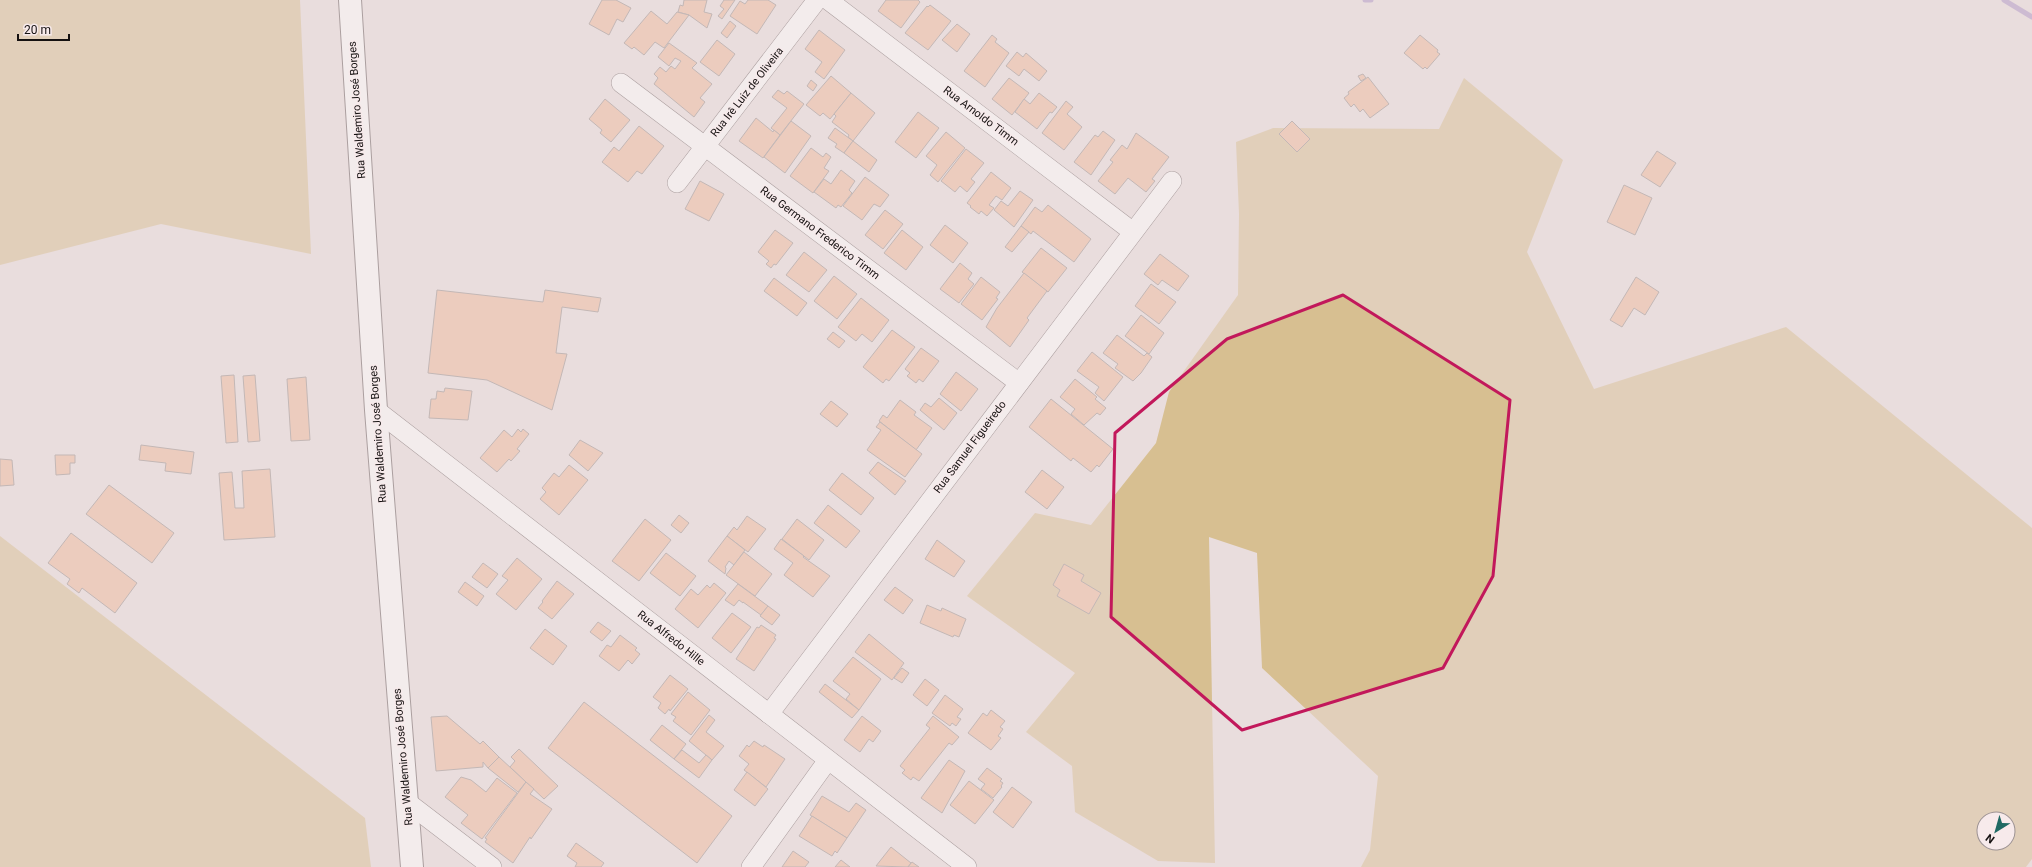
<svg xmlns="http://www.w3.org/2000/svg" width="2032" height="867" font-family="Roboto,sans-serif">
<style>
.green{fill:#d7bf91;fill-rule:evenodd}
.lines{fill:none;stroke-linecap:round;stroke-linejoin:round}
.stream{stroke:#ab93c6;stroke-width:5}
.building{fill:#f0b89a;stroke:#958b87}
.minor-casing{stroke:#605556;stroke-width:20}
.secondary-casing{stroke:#605556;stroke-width:24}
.minor{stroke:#fff;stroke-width:19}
.secondary{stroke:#fff;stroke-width:22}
.marked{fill:none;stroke:#c2185b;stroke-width:3;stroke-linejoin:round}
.labels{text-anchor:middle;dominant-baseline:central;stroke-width:3;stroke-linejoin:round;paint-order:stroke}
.street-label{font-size:11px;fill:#151111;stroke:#f7eaeb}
</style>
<rect width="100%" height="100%" fill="#e9dddd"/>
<g class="green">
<polygon points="0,0 300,0 311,254 161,224 0,265"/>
<path d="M1464,78L1563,160L1527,252L1594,389L1786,327L2032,528V859L2026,867H1361L1370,850L1378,776L1262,668L1257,553L1209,537L1215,863L1158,861L1075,812L1072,766L1026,732L1075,673L967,596L1035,513L1091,525L1156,443L1169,392L1238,295L1239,214L1236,142L1273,128L1439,129ZM1984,819H2008V843H1984Z"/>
<polygon points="0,536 365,818 371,867 0,867"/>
</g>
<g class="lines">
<g class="stream">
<polyline points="1365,0 1371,0"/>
<polyline points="2004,0 2032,17"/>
</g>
</g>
<g class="building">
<polygon points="602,0 616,0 631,8 623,22 617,19 609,35 589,24"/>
<polygon points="684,0 707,0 704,12 712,14 707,28 689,15 678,12 680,5 683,6"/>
<polygon points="724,0 735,0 722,19 718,16 724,9 720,6"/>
<polygon points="748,0 768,0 776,5 757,34 730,16 740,1 745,4"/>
<polygon points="886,0 918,0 920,2 901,28 878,11"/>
<polygon points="930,5 951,21 928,50 905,33 927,6 928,7"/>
<polygon points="651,11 667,24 677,12 689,15 664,48 655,42 644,55 634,47 632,49 624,43"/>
<polygon points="730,21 736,26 727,38 721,33"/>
<polygon points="957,24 970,34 957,52 942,40"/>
<polygon points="819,30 845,50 824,79 815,72 822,62 805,49"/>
<polygon points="992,35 997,39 995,42 1009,53 985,87 964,71"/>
<polygon points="1420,35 1438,50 1437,52 1440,54 1427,69 1425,67 1423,69 1404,53"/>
<polygon points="717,40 735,54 719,76 700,62"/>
<polygon points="669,43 697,63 692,68 712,84 700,98 705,102 694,117 654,84 658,78 654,74 660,67 666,72 671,66 675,69 681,61 675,58 669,66 658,57"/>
<polygon points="1017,52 1023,57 1026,53 1047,71 1039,81 1024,69 1019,76 1006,66"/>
<polygon points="1363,74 1366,78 1361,81 1358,76"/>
<polygon points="831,76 851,93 830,119 823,113 820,116 806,105"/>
<polygon points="1368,77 1389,104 1370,118 1363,109 1360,112 1354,104 1351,107 1344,98 1349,94 1348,92"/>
<polygon points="1009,78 1029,93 1012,115 992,99"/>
<polygon points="811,80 817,85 813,91 807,86"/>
<polygon points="778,90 784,94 787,91 804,104 780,135 771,128 787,108 772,97"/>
<polygon points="851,93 875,113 853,141 848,137 849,135 832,122 836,116 834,114"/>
<polygon points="1039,93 1057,107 1052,113 1050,112 1037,129 1015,112 1024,99 1030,104"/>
<polygon points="605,99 630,120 611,142 600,133 602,130 589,119"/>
<polygon points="1066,101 1073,107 1067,114 1082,127 1064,150 1042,133"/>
<polygon points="918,112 939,128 916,158 895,142"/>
<polygon points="756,118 773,132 774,130 780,135 763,158 739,141"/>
<polygon points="791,121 811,136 785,173 764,157"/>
<polygon points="1292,121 1310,139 1297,152 1279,134"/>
<polygon points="639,126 664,146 642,174 637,171 628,182 602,162 614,147 619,151"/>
<polygon points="835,128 853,141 844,153 835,147 837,144 828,138"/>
<polygon points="1103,131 1115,140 1091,175 1074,162 1095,135 1098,137"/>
<polygon points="946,132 965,148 938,182 930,175 937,165 926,156"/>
<polygon points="1136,133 1169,157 1152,179 1155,181 1146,192 1128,178 1115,194 1098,181 1113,162 1110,160 1122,145 1127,149"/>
<polygon points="853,141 877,160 869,172 844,153"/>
<polygon points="811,148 823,157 826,153 831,157 824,168 829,171 813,193 790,176"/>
<polygon points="966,149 984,163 971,179 975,182 967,192 960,186 955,192 941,181"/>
<polygon points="1657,151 1676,163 1660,187 1641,175"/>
<polygon points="841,170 855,181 849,190 852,193 841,207 838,205 836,208 814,192 824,179 831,184"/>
<polygon points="991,172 1011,188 1002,200 996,196 989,205 994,208 987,216 981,211 979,214 970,207 971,206 967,203"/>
<polygon points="865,177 889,195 880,207 874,204 862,220 843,206"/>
<polygon points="700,181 724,194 709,221 685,209"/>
<polygon points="1624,185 1652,198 1635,235 1607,222"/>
<polygon points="1020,191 1033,200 1014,227 994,210 1001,201 1008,206"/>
<polygon points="1048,205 1091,239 1074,262 1033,231 1031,234 1021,226 1035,207 1042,212"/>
<polygon points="885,210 903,224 883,249 865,235"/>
<polygon points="945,225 968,243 953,263 930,245"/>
<polygon points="1021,226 1029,232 1012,252 1005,247"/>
<polygon points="775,230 793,243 776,265 774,264 771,268 766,264 769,261 758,252"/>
<polygon points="902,230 923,247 906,270 884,253"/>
<polygon points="1041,248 1067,268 1048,292 1022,272"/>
<polygon points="804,252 827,270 809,292 786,275"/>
<polygon points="1160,254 1189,276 1178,291 1162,280 1158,285 1144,274"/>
<polygon points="960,263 972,273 968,279 974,284 959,303 940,289"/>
<polygon points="1024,273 1047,291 1027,318 1029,320 1010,347 986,327 997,308"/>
<polygon points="834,276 857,294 837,319 814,301"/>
<polygon points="981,277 1000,292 996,298 998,299 982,320 961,304"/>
<polygon points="1636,277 1659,292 1645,315 1634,308 1622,327 1610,320"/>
<polygon points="774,278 807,303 797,316 764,291"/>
<polygon points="1151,284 1176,302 1159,324 1135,306"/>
<polygon points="437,290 543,302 545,290 601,298 598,312 562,307 556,353 567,354 552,410 487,380 428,373"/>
<polygon points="861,298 889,320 872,342 862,334 856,341 838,327"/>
<polygon points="1141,315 1164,333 1149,354 1125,336"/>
<polygon points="892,330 915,347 889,381 886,379 883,383 863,367"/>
<polygon points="833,332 845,341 839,348 827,339"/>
<polygon points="1117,335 1144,356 1147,353 1152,357 1141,373 1133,381 1115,368 1118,364 1103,353"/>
<polygon points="921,348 939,361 923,382 919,379 916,383 907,376 910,373 905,369"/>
<polygon points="1092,352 1123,377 1104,401 1095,393 1099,387 1077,371"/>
<polygon points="956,372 978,389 961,411 940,394"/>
<polygon points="234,375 238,442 226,443 221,376"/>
<polygon points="255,375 260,441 248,442 243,376"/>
<polygon points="306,377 310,440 291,441 287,379"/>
<polygon points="1075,379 1097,397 1095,399 1106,408 1100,415 1097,413 1084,425 1071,414 1075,409 1060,397"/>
<polygon points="445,388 472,391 468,420 429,418 431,399 436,399 437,391 444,392"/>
<polygon points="939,398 957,413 944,430 920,410 925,403 931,407"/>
<polygon points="1051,399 1113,449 1099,467 1097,465 1091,472 1073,458 1071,461 1029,427"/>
<polygon points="900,400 916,412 914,415 932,428 916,450 879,421 883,415 887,418"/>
<polygon points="831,401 848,414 837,427 820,414"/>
<polygon points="880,422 922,454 905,477 867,450 881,430 876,427"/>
<polygon points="518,429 521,432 523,429 529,434 517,449 520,451 511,461 509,459 497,472 480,458 504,430 512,437"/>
<polygon points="580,440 603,453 588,471 569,455"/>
<polygon points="141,445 194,452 191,474 165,471 166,463 139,460"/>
<polygon points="55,455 75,455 75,463 70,463 70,474 56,475"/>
<polygon points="0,459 12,460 14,485 0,486"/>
<polygon points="878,462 906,481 895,495 869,473"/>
<polygon points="569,465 588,480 559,515 540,499 546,492 542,488 554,473 559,477"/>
<polygon points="270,469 275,537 224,540 219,473 232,472 235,508 244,508 242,471"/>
<polygon points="1042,470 1064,487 1047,509 1025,492"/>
<polygon points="842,473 874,498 861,515 829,490"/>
<polygon points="109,485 174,533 152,563 86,514"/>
<polygon points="828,505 860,531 846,548 814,523"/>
<polygon points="679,515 689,523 681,533 671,525"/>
<polygon points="747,516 766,529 748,552 727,536 734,527 737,530"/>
<polygon points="645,519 671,540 639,581 612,561"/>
<polygon points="797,519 824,540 809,560 782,539"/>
<polygon points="71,533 137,583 115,613 82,588 79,593 67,584 70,579 48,563"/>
<polygon points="727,536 745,550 734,565 729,561 725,567 726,568 725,574 708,561"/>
<polygon points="781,539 804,556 803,557 830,576 813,597 784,575 793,563 774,549"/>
<polygon points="937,540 965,561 954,577 925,559"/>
<polygon points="744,552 772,574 755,596 726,575"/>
<polygon points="666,553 696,576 680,596 650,573"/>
<polygon points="517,558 542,579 516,610 496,594 508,580 502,576"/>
<polygon points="483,563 498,574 487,588 472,577"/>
<polygon points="1064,564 1084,575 1081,581 1101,593 1089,614 1057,596 1060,590 1053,585"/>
<polygon points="557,581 574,594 552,619 538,608 543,602 542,601"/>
<polygon points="465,582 484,596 477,606 458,592"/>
<polygon points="714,583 726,593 698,628 675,609 691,589 698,595 707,585 710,588"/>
<polygon points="738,584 768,606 761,615 743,602 743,603 739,600 734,606 725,600"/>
<polygon points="895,587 913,600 903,614 884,600"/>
<polygon points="927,605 941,611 942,608 966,619 959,637 954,635 953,637 920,623"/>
<polygon points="768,606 780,615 772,625 760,616"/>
<polygon points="732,613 751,627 731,653 712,638"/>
<polygon points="598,622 611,631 602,641 590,632"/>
<polygon points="761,625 776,635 774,638 776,639 754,671 736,659 757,627 759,628"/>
<polygon points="545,629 567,646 553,665 530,648"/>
<polygon points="869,634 904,663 892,680 855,652"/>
<polygon points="620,635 637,648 635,650 640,654 632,664 628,660 619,671 599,656 607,645 611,647"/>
<polygon points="853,657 881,679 859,710 846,699 850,694 833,681"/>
<polygon points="902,668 909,673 902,683 894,678"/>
<polygon points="670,675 688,689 670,711 669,709 665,714 658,708 661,703 653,697"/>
<polygon points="925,679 939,690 927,706 913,695"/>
<polygon points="825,684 859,710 852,718 819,692"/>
<polygon points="688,692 710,710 691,735 673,721 676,717 671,714"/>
<polygon points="945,695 963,709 957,717 961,719 956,726 952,723 950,726 932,713"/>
<polygon points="584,702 732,816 697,863 548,748"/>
<polygon points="991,710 1005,721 1000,727 1003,729 998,736 1001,738 991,750 968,733 983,713 987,716"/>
<polygon points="709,715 715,720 706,732 724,746 712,760 689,741"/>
<polygon points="447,716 480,744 483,741 499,757 488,768 483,762 483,767 436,771 431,717"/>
<polygon points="862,716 881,731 873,742 869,739 860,752 844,740"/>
<polygon points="933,716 959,737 952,745 949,743 919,781 913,777 911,780 902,773 905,770 900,766 930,728 926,725"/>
<polygon points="662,725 686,744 674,759 650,740"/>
<polygon points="754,741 763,747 764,745 785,759 766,787 744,770 749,764 739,756 747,745 749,747"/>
<polygon points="519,749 558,786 544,799 510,767 515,761 511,757"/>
<polygon points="682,750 699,763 706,755 712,760 699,778 674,759"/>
<polygon points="499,757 526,782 518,792 488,768"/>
<polygon points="949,760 965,771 942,813 921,798"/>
<polygon points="987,768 1002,779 1000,781 1003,783 1001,786 1002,787 993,798 981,789 985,784 978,779"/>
<polygon points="747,772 768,789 755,806 734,790"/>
<polygon points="461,777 471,780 486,792 497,778 517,793 482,839 461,823 468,815 445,797"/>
<polygon points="969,781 994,800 975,824 950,805"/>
<polygon points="526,782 534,789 530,794 552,809 531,839 530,837 513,863 485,842 487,839 485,838"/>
<polygon points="1012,787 1032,802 1013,828 993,812"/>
<polygon points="822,796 849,812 856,803 866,810 847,838 810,815"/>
<polygon points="812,816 847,838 837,853 835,851 832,856 799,836"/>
<polygon points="576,843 604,863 601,867 575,867 577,863 567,856"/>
<polygon points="891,847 911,863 908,867 876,866"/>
<polygon points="793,851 809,862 805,867 782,867"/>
<polygon points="841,860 850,867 835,867"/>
<polygon points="912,862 919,867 908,867"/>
</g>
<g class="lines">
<defs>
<g id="minor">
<polyline points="828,0 1133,232"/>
<polyline points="621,83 1019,383"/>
<polyline points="677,183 817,0"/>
<polyline points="376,410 967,867"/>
<polyline points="769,714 1172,181"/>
<polyline points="407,802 492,867"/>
<polyline points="751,867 828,760"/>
</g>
<polyline id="secondary" points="350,0 376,410 412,867"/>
</defs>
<use href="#minor" class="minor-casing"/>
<use href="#secondary" class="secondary-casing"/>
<use href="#minor" class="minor"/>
<use href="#secondary" class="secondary"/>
</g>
<path d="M0 0H2032V867H0ZM1343,295L1510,400L1493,576L1443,668L1242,730L1111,617L1115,433L1227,339Z" fill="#e9dddd" fill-opacity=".55" fill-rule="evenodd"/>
<path class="marked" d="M1343,295L1510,400L1493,576L1443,668L1242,730L1111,617L1115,433L1227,339Z"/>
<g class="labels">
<g class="street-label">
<text transform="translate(747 92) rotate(-52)">Rua Irê Luiz de Oliveira</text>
<text transform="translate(357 110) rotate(-94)">Rua Waldemiro José Borges</text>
<text transform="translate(981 116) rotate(37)">Rua Arnoldo Timm</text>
<text transform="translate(820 233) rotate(37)">Rua Germano Frederico Timm</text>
<text transform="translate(378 434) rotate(-94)">Rua Waldemiro José Borges</text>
<text transform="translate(970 447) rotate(-53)">Rua Samuel Figueiredo</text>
<text transform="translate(671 638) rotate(38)">Rua Alfredo Hille</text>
<text transform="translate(403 757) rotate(-95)">Rua Waldemiro José Borges</text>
</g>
</g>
<g transform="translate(1996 831) rotate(217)"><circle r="19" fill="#f7eaeb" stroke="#9d9394"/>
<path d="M0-3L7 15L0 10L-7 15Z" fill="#1f6963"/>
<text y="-6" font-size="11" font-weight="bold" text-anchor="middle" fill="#151111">N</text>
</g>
<path d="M18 34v6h51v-6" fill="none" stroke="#151111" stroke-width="2"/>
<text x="24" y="34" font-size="12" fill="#151111" stroke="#f7eaeb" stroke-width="3" paint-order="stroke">20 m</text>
</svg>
